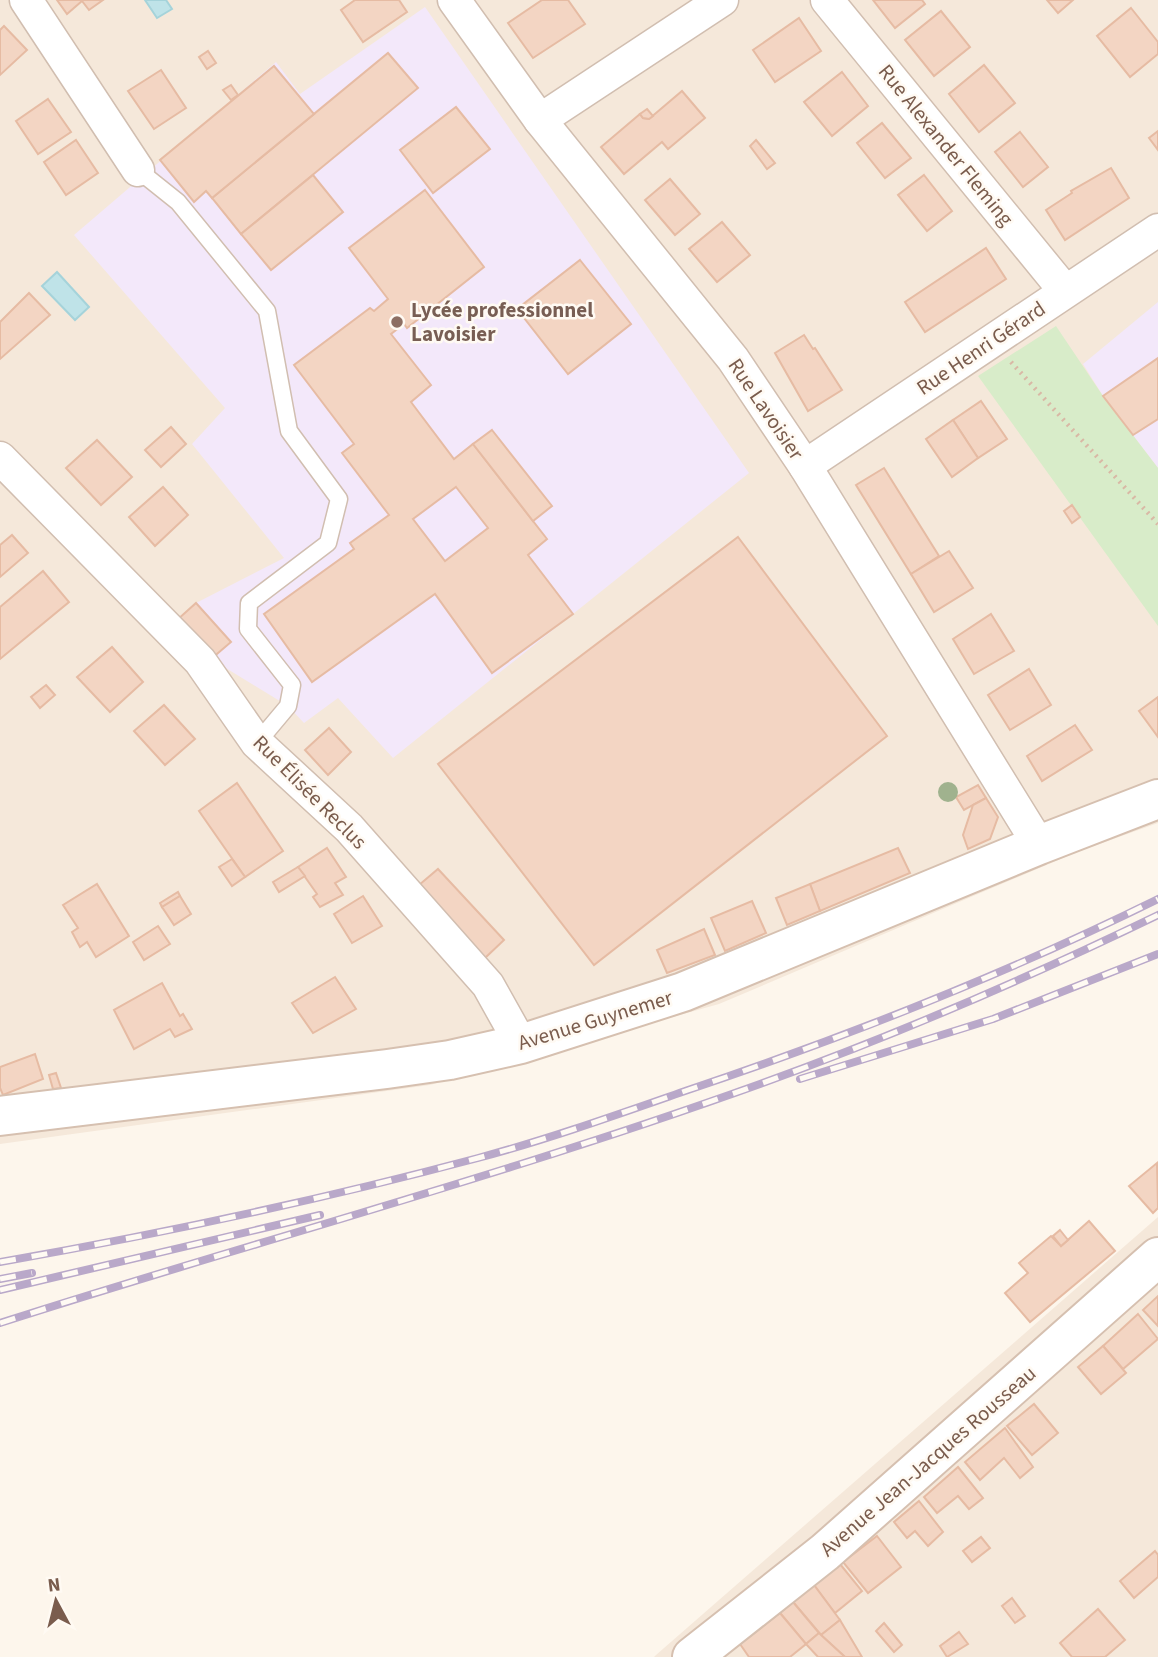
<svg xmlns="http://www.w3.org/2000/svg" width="1158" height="1657" font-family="'Source Sans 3',sans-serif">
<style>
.residential{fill:#f5e8da}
.education{fill:#f3e8fa}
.green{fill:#d8ecc9}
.water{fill:#bfe3e8;stroke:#a5d3da;stroke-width:2}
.building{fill:#f3d5c3;stroke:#e6bba3;stroke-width:2;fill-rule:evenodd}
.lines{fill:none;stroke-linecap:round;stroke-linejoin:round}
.service-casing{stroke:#d1beb0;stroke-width:19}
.minor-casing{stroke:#d1beb0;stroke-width:35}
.secondary-casing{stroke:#d6c0b0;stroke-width:42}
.path{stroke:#d9b8a5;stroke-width:4.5;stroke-dasharray:2 5;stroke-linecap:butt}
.service{stroke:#fff;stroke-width:16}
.minor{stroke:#fff;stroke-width:32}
.secondary{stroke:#fff;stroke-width:38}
.rail-casing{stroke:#b9a8c9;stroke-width:8}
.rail{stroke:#fffaf3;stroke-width:5;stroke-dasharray:16;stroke-linecap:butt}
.tree{fill:#a0b28e}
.education-dot{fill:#8d6e63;stroke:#fffaf3;stroke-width:2.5}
.labels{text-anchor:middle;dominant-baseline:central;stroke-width:5;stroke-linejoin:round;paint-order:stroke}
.street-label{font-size:21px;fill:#7a5c4d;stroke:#fffaf3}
.education-label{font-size:21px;font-weight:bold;fill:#785e54;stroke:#fffaf3;text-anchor:start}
</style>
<rect width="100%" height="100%" fill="#fdf6ec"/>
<g class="residential">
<polygon points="0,0 1158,0 1158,823 1077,852 719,1004 430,1085 0,1144"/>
<polygon points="1158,1217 1158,1657 654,1657 656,1655"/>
</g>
<g class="education">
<polygon points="425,7 749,473 393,758 338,698 304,723 288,706 211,659 177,620 196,603 284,558 192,444 225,408 74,235 276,62 300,94"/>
<polygon points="1158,302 1158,468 1103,396 1083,364"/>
</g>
<polygon class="green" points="1056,326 1103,396 1158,468 1158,626 978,376"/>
<g class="water">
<polygon points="145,0 166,0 172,9 157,18"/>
<polygon points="57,272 89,307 75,320 42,286"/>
</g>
<g class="building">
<polygon points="57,0 103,0 89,10 82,1 67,14"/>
<polygon points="355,0 399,0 407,12 363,42 341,10"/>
<polygon points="542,0 568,0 585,24 533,58 508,23"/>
<polygon points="873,0 922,0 925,4 895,28"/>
<polygon points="1047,0 1073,0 1058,13"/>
<polygon points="1131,8 1158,42 1158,54 1130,77 1097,36"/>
<polygon points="941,11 970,47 934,76 905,40"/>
<polygon points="799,18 821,51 775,82 753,50"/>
<polygon points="4,26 27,50 0,75 0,30"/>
<polygon points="208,51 216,63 207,69 199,57"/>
<polygon points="388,53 418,88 241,234 212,198"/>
<polygon points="984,65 1015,103 979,132 949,94"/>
<polygon points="274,66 314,114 212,198 206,191 194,202 160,160"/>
<polygon points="161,70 186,108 154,129 128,91"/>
<polygon points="842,72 868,106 832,136 804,102"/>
<polygon points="231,85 238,95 231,100 223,90"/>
<polygon points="682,91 705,118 668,149 662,142 624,174 601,147 640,114 643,118 649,119"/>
<polygon points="48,99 71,132 38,154 16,121"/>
<polygon points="456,107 490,149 433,193 400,150"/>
<polygon points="647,109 653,116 649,119 643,118 640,114"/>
<polygon points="882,123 911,158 885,178 857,143"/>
<polygon points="1158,131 1158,150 1149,138"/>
<polygon points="1020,132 1048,167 1023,187 995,152"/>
<polygon points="76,140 98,173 66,195 44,162"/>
<polygon points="756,140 775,163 767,169 750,146"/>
<polygon points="1111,168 1129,198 1065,240 1046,210 1072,193 1071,191"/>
<polygon points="313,175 343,212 271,270 241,234"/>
<polygon points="924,175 952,211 927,231 898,195"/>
<polygon points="670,179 700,214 675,235 645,200"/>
<path d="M425,190L484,267L407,328L404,324L391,334L431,385L411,402L454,459L473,444L547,539L528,555L573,614L492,673L435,594L312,682L264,614L354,549L350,543L389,515L342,453L354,444L294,365L370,308L374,311L388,299L349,248ZM456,487L488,528L445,561L413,519Z"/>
<polygon points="722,222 750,255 717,282 689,249"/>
<polygon points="986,248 1006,279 925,332 905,302"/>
<polygon points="580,260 631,324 568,374 517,309"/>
<polygon points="29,293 50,315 0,359 0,322"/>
<polygon points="804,335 813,349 815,348 842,390 808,411 775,353"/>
<polygon points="1158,358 1158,419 1133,435 1103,396"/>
<polygon points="981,401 1007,439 978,458 953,420"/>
<polygon points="953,420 978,458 952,477 926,439"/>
<polygon points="171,427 186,444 161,467 145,450"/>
<polygon points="492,430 552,506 533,521 473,444"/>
<polygon points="97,440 132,477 101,505 66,468"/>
<polygon points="884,468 939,556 911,574 856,485"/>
<polygon points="163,487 188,515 155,546 129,517"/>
<polygon points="1072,505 1080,517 1072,523 1064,511"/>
<polygon points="12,535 28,553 0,577 0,545"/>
<polygon points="738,537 887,736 594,965 438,764"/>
<polygon points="949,551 973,588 934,612 911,574"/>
<polygon points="43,571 69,602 0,659 0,607"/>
<polygon points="196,603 231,642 211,659 177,620"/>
<polygon points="991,614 1014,651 974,674 953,639"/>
<polygon points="112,647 143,682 110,712 77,677"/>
<polygon points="1029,669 1051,705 1010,730 988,695"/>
<polygon points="46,685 55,695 40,708 31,697"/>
<polygon points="1158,697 1158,737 1139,711"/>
<polygon points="164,705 195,739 165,765 134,731"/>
<polygon points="1075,725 1092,750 1042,781 1027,756"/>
<polygon points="329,728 351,752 328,775 305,750"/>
<polygon points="237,783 283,851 245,877 199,811"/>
<polygon points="978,785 986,798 964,810 956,797"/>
<polygon points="986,798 998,817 990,839 968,849 963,835 973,805"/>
<polygon points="327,848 346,877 335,883 343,895 320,907 313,897 317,894 298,867"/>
<polygon points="898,848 910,873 820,911 810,884"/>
<polygon points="232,859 245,877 232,886 219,867"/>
<polygon points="298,867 305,876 279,892 273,882"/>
<polygon points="438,869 504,940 485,958 419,885"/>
<polygon points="97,884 129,936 96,957 87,942 80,947 72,932 78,928 63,905"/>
<polygon points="810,884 820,911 787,925 776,898"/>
<polygon points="178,892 180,896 162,907 160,903"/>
<polygon points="180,896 191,914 174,925 162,907"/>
<polygon points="363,896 382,926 352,943 334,914"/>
<polygon points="752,901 766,933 725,951 711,918"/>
<polygon points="158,926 170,944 144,960 133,942"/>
<polygon points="704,929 715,955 667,973 657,950"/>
<polygon points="335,977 356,1009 313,1033 292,1003"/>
<polygon points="162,983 180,1016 183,1014 192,1029 175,1037 170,1029 134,1049 114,1010"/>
<polygon points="35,1054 43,1079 3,1095 0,1088 0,1067"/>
<polygon points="56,1073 61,1088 53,1089 49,1075"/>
<polygon points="1157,1163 1158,1208 1153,1213 1129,1186"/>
<polygon points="1089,1221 1115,1251 1030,1322 1005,1293 1028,1273 1019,1263 1051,1236 1061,1246"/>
<polygon points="1060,1230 1068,1240 1061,1246 1053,1236"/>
<polygon points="1158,1296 1158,1326 1143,1310"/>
<polygon points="1138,1314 1158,1339 1123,1369 1103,1346"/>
<polygon points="1103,1346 1126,1373 1101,1394 1078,1367"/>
<polygon points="1034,1404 1058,1433 1032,1455 1007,1426"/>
<polygon points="1005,1428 1033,1467 1020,1478 1004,1458 980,1480 965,1462"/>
<polygon points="958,1467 983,1498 969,1509 958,1496 937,1513 924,1497"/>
<polygon points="919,1501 943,1532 928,1546 915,1531 907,1538 894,1522"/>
<polygon points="877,1536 901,1567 868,1593 843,1562"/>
<polygon points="981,1537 990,1548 972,1562 963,1551"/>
<polygon points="1155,1551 1158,1555 1158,1577 1134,1598 1120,1581"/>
<polygon points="840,1564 862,1591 835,1613 814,1585"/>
<polygon points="814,1585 840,1620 821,1635 793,1602"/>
<polygon points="1012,1598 1025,1616 1015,1623 1002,1606"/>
<polygon points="793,1602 819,1633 806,1644 780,1613"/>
<polygon points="1098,1609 1125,1640 1105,1657 1072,1657 1060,1643"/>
<polygon points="780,1613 806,1644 790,1657 749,1657 740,1644"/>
<polygon points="840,1620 862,1657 845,1657 821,1635"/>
<polygon points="884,1623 902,1645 894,1652 876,1631"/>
<polygon points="959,1632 968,1644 947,1657 940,1646"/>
<polygon points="819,1633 821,1635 845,1657 818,1657 806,1644"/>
</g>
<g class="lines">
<defs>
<polyline id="service" points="138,170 178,202 267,311 289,431 339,499 328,543 249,603 248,629 292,685 288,706 257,743"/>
<g id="minor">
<polyline points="26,0 138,170"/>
<polyline points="454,0 540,120 733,359 805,466 1039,845"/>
<polyline points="827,0 1065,291"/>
<polyline points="540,120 722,0"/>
<polyline points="0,458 200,661 257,743 349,828 488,985 521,1044"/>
<polyline points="805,466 1158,230"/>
</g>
<g id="secondary">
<polyline points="0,1116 387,1069 450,1060 521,1044 683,992 1039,845 1158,799"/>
<polyline points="692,1657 825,1552 1158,1257"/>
</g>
</defs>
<use href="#service" class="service-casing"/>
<use href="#minor" class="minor-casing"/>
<use href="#secondary" class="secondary-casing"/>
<polyline class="path" points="1011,362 1158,524"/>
<use href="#service" class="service"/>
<use href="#minor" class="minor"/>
<use href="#secondary" class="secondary"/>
<defs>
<g id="rail">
<polyline points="800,1079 993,1019 1158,954"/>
<path d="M0,1262C161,1234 320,1200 478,1158C549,1139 619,1114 688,1090C849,1036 1006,974 1158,899"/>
<polyline points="0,1279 32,1273"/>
<polyline points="0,1290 320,1215"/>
<path d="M0,1323C253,1242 510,1174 760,1084C896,1035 1028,978 1158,915"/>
</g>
</defs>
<use href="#rail" class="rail-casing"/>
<use href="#rail" class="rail"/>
</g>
<circle class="tree" cx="948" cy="792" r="10"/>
<circle class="education-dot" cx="397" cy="322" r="7"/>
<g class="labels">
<g class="street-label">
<text transform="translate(946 145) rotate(51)">Rue Alexander Fleming</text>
<text transform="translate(981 348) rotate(-34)">Rue Henri Gérard</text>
<text transform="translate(766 409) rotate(56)">Rue Lavoisier</text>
<text transform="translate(310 792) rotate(45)">Rue Élisée Reclus</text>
<text transform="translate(595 1020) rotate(-17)">Avenue Guynemer</text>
<text transform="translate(928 1461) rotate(-41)">Avenue Jean-Jacques Rousseau</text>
</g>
<g class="education-label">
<text x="411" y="310">Lycée professionnel<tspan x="411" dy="24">Lavoisier</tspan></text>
</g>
</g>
<g transform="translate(56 1601) rotate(353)" stroke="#fffaf3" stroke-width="5" paint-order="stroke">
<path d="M0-5L12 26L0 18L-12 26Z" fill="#7a5c4d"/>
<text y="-10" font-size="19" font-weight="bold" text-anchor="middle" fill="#7a5c4d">N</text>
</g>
</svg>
